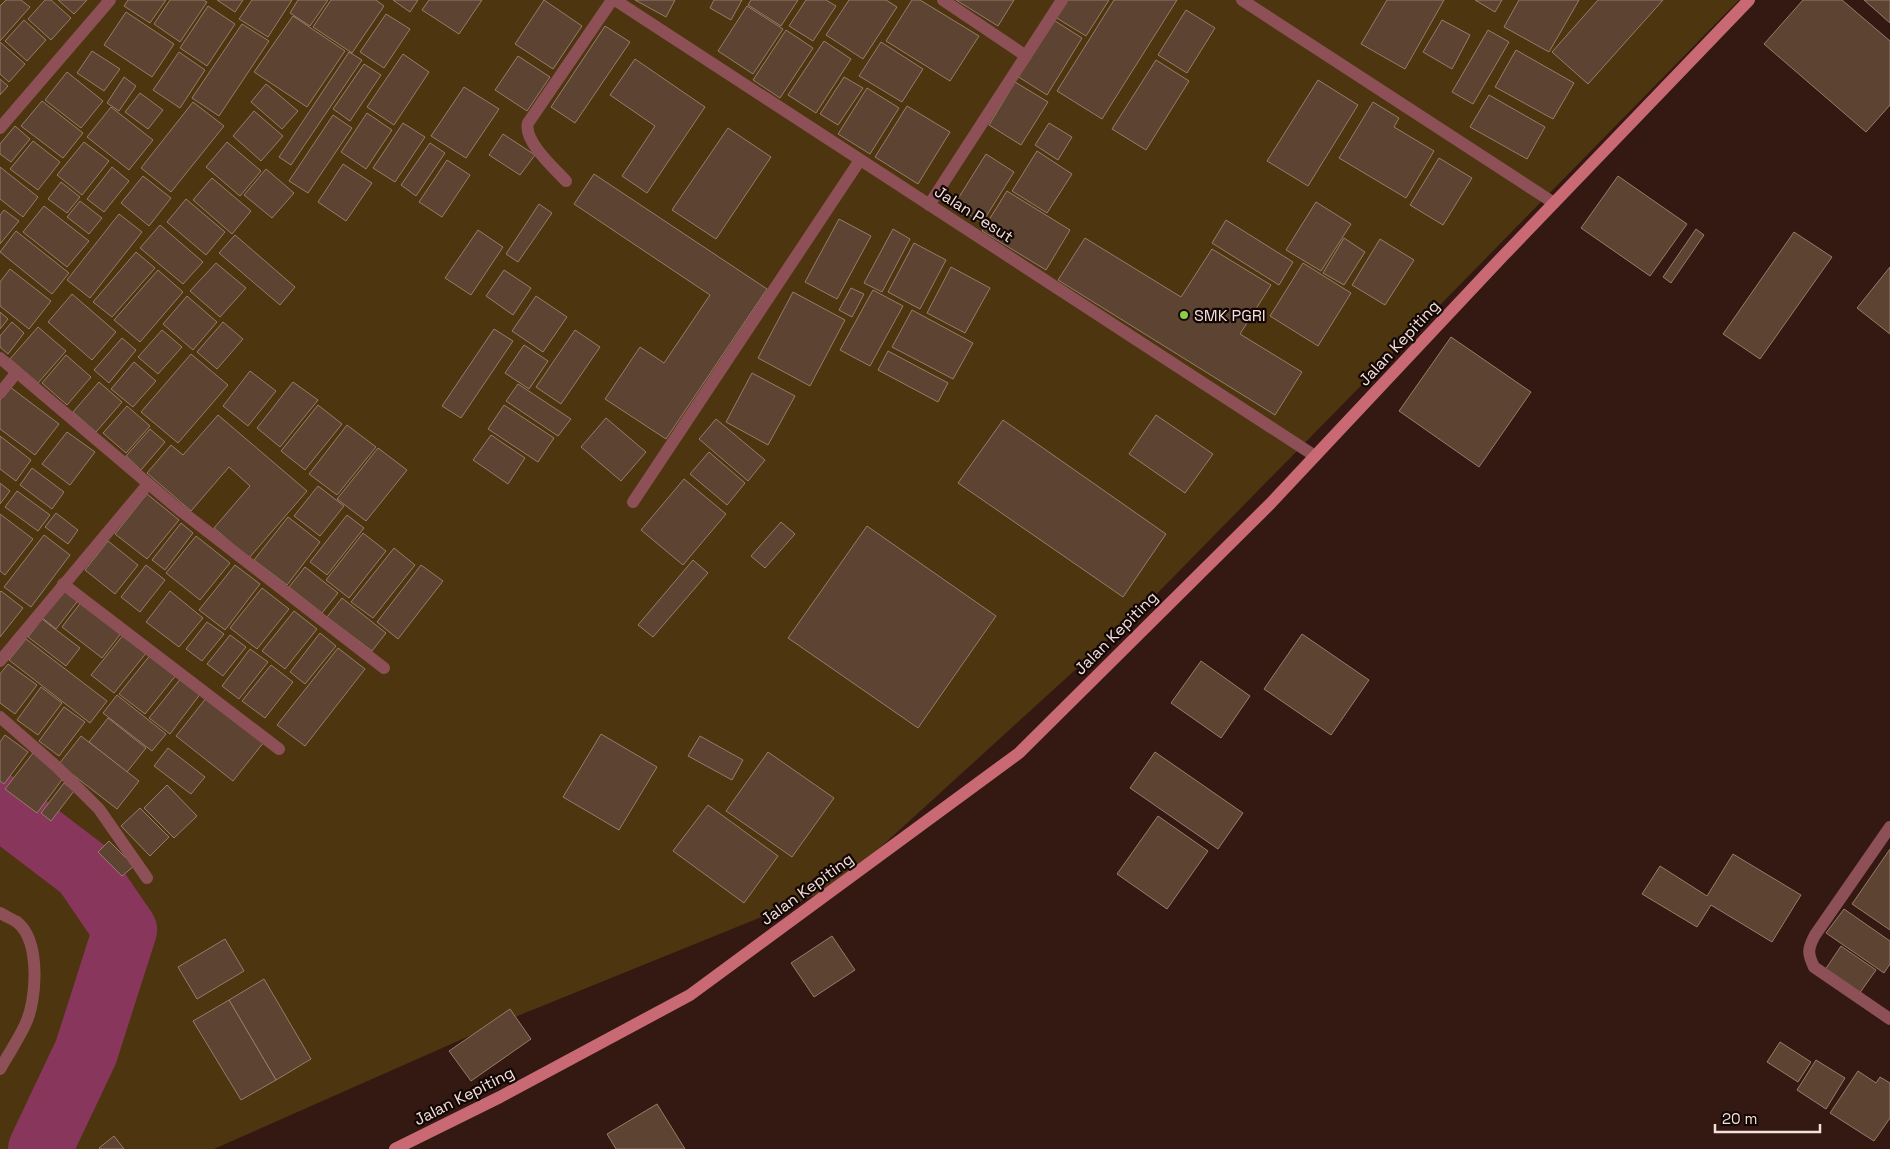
<svg xmlns="http://www.w3.org/2000/svg" width="1890" height="1149" font-family="'Space Grotesk',sans-serif">
<style>
.green{fill:#4d3510}
.lines{fill:none;stroke-linecap:round;stroke-linejoin:round}
.river{stroke:#88365b;stroke-width:64}
.building{fill:#5d4332;stroke:#987b69}
.street{stroke:#8c5056;stroke-width:12}
.secondary{stroke:#c96973;stroke-width:12}
.poi-dot{fill:#8cce45;stroke:#130705;stroke-width:2}
.labels{text-anchor:middle;dominant-baseline:central;stroke-width:4.5;stroke-linejoin:round;paint-order:stroke}
.street-label{font-size:16px;fill:#f4e0db;stroke:#130705}
.poi-label{font-size:16px;fill:#f4e0db;stroke:#130705;text-anchor:start}
</style>
<rect width="100%" height="100%" fill="#341812"/>
<polygon class="green" points="0,0 1739,0 1141,610 838,886 483,1030 214,1149 0,1149"/>
<g class="lines">
<polyline class="river" points="0,806 84,870 125,930 86,1052 40,1149"/>
</g>
<g class="building">
<polygon points="6,0 21,0 30,7 0,41 0,6"/>
<polygon points="45,0 51,0 71,18 51,40 28,19"/>
<polygon points="58,0 87,0 74,14"/>
<polygon points="128,0 166,0 150,23 124,6"/>
<polygon points="170,0 203,0 207,2 180,42 154,24"/>
<polygon points="217,0 243,0 235,12"/>
<polygon points="252,0 292,0 268,37 239,19"/>
<polygon points="298,0 328,0 310,26 290,13"/>
<polygon points="331,0 376,0 384,6 352,53 313,27"/>
<polygon points="393,0 418,0 410,12"/>
<polygon points="429,0 482,0 459,34 422,10"/>
<polygon points="544,0 582,26 553,69 515,44"/>
<polygon points="635,0 675,0 666,17"/>
<polygon points="714,0 742,0 731,20 710,8"/>
<polygon points="751,0 798,0 781,26 748,5"/>
<polygon points="806,0 826,0 836,6 813,41 789,26"/>
<polygon points="849,0 886,0 897,7 863,59 826,35"/>
<polygon points="912,0 920,0 979,36 950,81 886,41"/>
<polygon points="956,0 1014,0 998,26"/>
<polygon points="1066,0 1109,0 1086,36 1055,17"/>
<polygon points="1114,0 1177,0 1102,119 1057,91"/>
<polygon points="1387,0 1444,0 1405,69 1361,44"/>
<polygon points="1475,0 1502,0 1495,12"/>
<polygon points="1519,0 1579,0 1549,52 1504,27"/>
<polygon points="1598,0 1663,0 1588,84 1552,52"/>
<polygon points="1803,0 1842,0 1890,41 1890,105 1866,132 1764,44"/>
<polygon points="1864,0 1890,0 1890,23"/>
<polygon points="208,6 235,24 207,66 180,48"/>
<polygon points="747,6 783,29 753,74 718,51"/>
<polygon points="1186,10 1215,28 1187,73 1158,55"/>
<polygon points="126,12 174,44 152,77 104,45"/>
<polygon points="386,14 410,29 384,68 360,52"/>
<polygon points="293,16 345,51 307,107 254,72"/>
<polygon points="1052,19 1082,38 1047,95 1017,76"/>
<polygon points="24,20 46,40 27,61 5,41"/>
<polygon points="1442,20 1470,35 1452,69 1423,52"/>
<polygon points="242,24 269,41 219,116 192,98"/>
<polygon points="605,26 630,42 575,123 551,107"/>
<polygon points="786,30 813,48 780,98 753,80"/>
<polygon points="1488,30 1509,42 1473,104 1452,92"/>
<polygon points="824,41 851,59 816,113 788,95"/>
<polygon points="0,42 25,64 9,82 0,74"/>
<polygon points="881,42 923,69 902,102 859,76"/>
<polygon points="1516,50 1574,83 1553,119 1495,87"/>
<polygon points="92,51 120,69 104,91 77,73"/>
<polygon points="179,52 205,70 180,108 153,90"/>
<polygon points="349,52 362,60 291,165 279,157"/>
<polygon points="403,54 429,72 394,125 367,107"/>
<polygon points="518,56 550,77 527,111 495,90"/>
<polygon points="635,59 705,107 647,193 622,176 655,126 610,95"/>
<polygon points="1156,60 1189,81 1146,150 1112,129"/>
<polygon points="364,64 381,75 350,121 333,109"/>
<polygon points="67,72 103,101 81,128 45,100"/>
<polygon points="124,77 136,86 119,111 107,103"/>
<polygon points="844,77 863,88 838,125 820,114"/>
<polygon points="0,79 8,86 0,95"/>
<polygon points="1318,80 1358,105 1308,186 1267,161"/>
<polygon points="1015,82 1048,102 1021,145 989,125"/>
<polygon points="266,84 298,111 282,129 251,102"/>
<polygon points="464,87 499,109 466,158 431,136"/>
<polygon points="867,88 899,108 870,154 838,134"/>
<polygon points="140,93 163,110 148,129 125,112"/>
<polygon points="1489,95 1545,127 1527,159 1470,127"/>
<polygon points="42,101 83,133 63,158 21,126"/>
<polygon points="193,102 224,126 171,192 141,168"/>
<polygon points="1373,102 1399,118 1394,127 1434,151 1406,198 1339,158"/>
<polygon points="907,106 950,132 918,184 875,157"/>
<polygon points="111,107 153,140 129,170 87,137"/>
<polygon points="254,111 283,136 261,161 233,136"/>
<polygon points="367,113 392,130 366,169 341,152"/>
<polygon points="333,115 352,128 308,193 289,181"/>
<polygon points="403,123 425,137 395,182 373,168"/>
<polygon points="1049,123 1072,137 1058,160 1035,145"/>
<polygon points="15,126 30,139 11,162 0,154 0,144"/>
<polygon points="728,128 771,157 716,239 672,210"/>
<polygon points="503,134 535,155 520,175 489,155"/>
<polygon points="33,141 60,162 38,190 10,169"/>
<polygon points="84,142 109,161 82,195 57,175"/>
<polygon points="227,142 261,171 240,196 206,167"/>
<polygon points="430,143 445,153 416,196 401,185"/>
<polygon points="1037,151 1072,174 1047,213 1012,191"/>
<polygon points="986,154 1014,172 982,223 954,205"/>
<polygon points="1439,158 1472,178 1443,225 1410,205"/>
<polygon points="447,160 470,175 442,217 419,202"/>
<polygon points="343,164 372,183 346,221 318,202"/>
<polygon points="0,167 38,197 23,217 0,199"/>
<polygon points="112,167 129,181 104,212 87,199"/>
<polygon points="266,169 294,193 272,218 244,195"/>
<polygon points="594,174 767,289 666,439 605,399 640,347 664,363 710,295 574,204"/>
<polygon points="143,176 171,198 149,226 121,203"/>
<polygon points="1618,176 1687,224 1650,276 1581,228"/>
<polygon points="212,178 251,211 232,234 193,200"/>
<polygon points="61,182 80,197 67,213 48,199"/>
<polygon points="1007,191 1070,230 1046,270 982,231"/>
<polygon points="186,199 225,232 206,255 167,222"/>
<polygon points="80,201 102,218 89,234 67,217"/>
<polygon points="1316,202 1351,224 1321,271 1286,250"/>
<polygon points="539,204 552,213 518,262 506,254"/>
<polygon points="44,206 89,241 67,267 23,232"/>
<polygon points="4,210 19,221 0,244 0,215"/>
<polygon points="119,214 142,232 90,298 67,280"/>
<polygon points="839,219 871,236 837,299 805,282"/>
<polygon points="1226,220 1293,262 1279,285 1212,243"/>
<polygon points="160,225 203,262 183,284 140,248"/>
<polygon points="893,229 910,239 882,292 864,283"/>
<polygon points="1696,229 1704,235 1671,283 1663,277"/>
<polygon points="478,230 503,247 471,295 445,278"/>
<polygon points="16,231 69,273 52,294 0,252"/>
<polygon points="1794,232 1832,257 1760,359 1723,334"/>
<polygon points="235,235 295,287 280,305 219,253"/>
<polygon points="1085,238 1181,297 1212,249 1271,285 1240,334 1302,372 1275,415 1058,280"/>
<polygon points="1344,238 1365,252 1344,285 1323,273"/>
<polygon points="1380,239 1414,260 1385,305 1352,285"/>
<polygon points="914,243 946,260 920,309 888,292"/>
<polygon points="136,252 155,268 112,317 93,302"/>
<polygon points="216,263 246,288 220,317 190,291"/>
<polygon points="1303,263 1351,293 1318,346 1270,316"/>
<polygon points="951,267 990,288 965,333 927,313"/>
<polygon points="1890,267 1890,334 1857,308"/>
<polygon points="10,269 51,301 29,329 0,306 0,282"/>
<polygon points="158,270 183,292 140,342 114,320"/>
<polygon points="504,270 531,288 513,315 486,296"/>
<polygon points="851,288 864,294 852,317 839,310"/>
<polygon points="873,290 903,306 870,366 840,350"/>
<polygon points="793,292 845,320 810,386 758,358"/>
<polygon points="72,294 116,332 92,360 48,322"/>
<polygon points="187,296 217,322 193,350 163,324"/>
<polygon points="536,296 567,317 543,352 512,331"/>
<polygon points="912,310 973,343 953,379 892,347"/>
<polygon points="0,312 8,319 0,329"/>
<polygon points="12,322 24,333 8,354 0,347 0,336"/>
<polygon points="223,322 243,339 217,369 197,352"/>
<polygon points="38,327 66,351 38,383 10,359"/>
<polygon points="494,329 513,341 461,418 442,406"/>
<polygon points="162,330 182,347 158,374 138,357"/>
<polygon points="575,330 600,347 561,404 536,387"/>
<polygon points="1451,337 1531,392 1479,467 1399,411"/>
<polygon points="122,338 136,350 109,383 94,370"/>
<polygon points="524,345 548,361 529,389 505,373"/>
<polygon points="888,351 948,383 938,402 878,370"/>
<polygon points="191,354 228,385 178,443 141,412"/>
<polygon points="66,355 91,377 67,405 42,383"/>
<polygon points="134,362 156,381 133,407 111,389"/>
<polygon points="250,371 276,391 248,426 223,406"/>
<polygon points="752,373 795,396 768,445 726,422"/>
<polygon points="99,382 122,402 96,432 73,412"/>
<polygon points="293,382 318,400 280,447 257,428"/>
<polygon points="518,384 571,419 558,436 506,401"/>
<polygon points="10,387 59,424 35,455 0,429 0,400"/>
<polygon points="318,405 342,424 305,470 281,451"/>
<polygon points="504,405 554,438 538,462 488,429"/>
<polygon points="127,406 150,426 126,453 103,433"/>
<polygon points="218,415 307,491 249,558 214,528 250,486 229,467 191,511 147,473 171,445 183,455"/>
<polygon points="1156,415 1213,454 1185,493 1129,454"/>
<polygon points="606,418 646,452 621,481 581,447"/>
<polygon points="716,419 765,460 748,481 699,439"/>
<polygon points="1003,420 1166,534 1123,597 958,483"/>
<polygon points="347,425 376,447 337,495 309,474"/>
<polygon points="150,429 165,442 141,470 126,456"/>
<polygon points="67,432 95,452 70,485 42,464"/>
<polygon points="491,435 525,458 508,484 473,460"/>
<polygon points="0,436 31,460 16,481 0,469"/>
<polygon points="378,448 407,470 366,521 337,499"/>
<polygon points="709,452 745,483 727,505 690,474"/>
<polygon points="32,468 64,492 52,509 20,485"/>
<polygon points="684,479 726,514 683,565 641,530"/>
<polygon points="0,483 10,491 0,504"/>
<polygon points="318,486 344,506 320,536 294,516"/>
<polygon points="17,491 50,515 38,531 5,507"/>
<polygon points="147,494 179,520 147,559 115,534"/>
<polygon points="56,513 78,530 68,544 45,527"/>
<polygon points="0,514 33,539 5,575 0,571"/>
<polygon points="347,515 364,528 327,575 310,562"/>
<polygon points="288,517 320,542 287,585 254,560"/>
<polygon points="781,522 795,534 765,568 751,556"/>
<polygon points="181,523 193,533 165,570 152,560"/>
<polygon points="867,526 996,616 918,728 788,638"/>
<polygon points="363,533 386,551 349,598 326,580"/>
<polygon points="44,535 70,555 31,607 4,587"/>
<polygon points="196,536 230,563 200,600 166,573"/>
<polygon points="108,541 138,565 115,594 85,570"/>
<polygon points="394,548 415,565 373,618 351,602"/>
<polygon points="693,560 708,573 653,637 638,625"/>
<polygon points="146,565 165,580 140,612 121,597"/>
<polygon points="235,565 260,584 225,630 199,610"/>
<polygon points="421,565 443,581 398,639 377,622"/>
<polygon points="305,567 338,593 322,613 289,587"/>
<polygon points="64,586 80,598 56,629 40,616"/>
<polygon points="262,588 289,609 257,649 230,628"/>
<polygon points="1,591 23,608 0,637 0,592"/>
<polygon points="170,591 203,618 179,647 146,622"/>
<polygon points="342,598 386,633 372,651 327,617"/>
<polygon points="82,601 122,632 102,658 62,627"/>
<polygon points="294,611 317,629 285,669 262,651"/>
<polygon points="42,619 80,648 66,666 28,637"/>
<polygon points="207,622 224,634 202,661 186,649"/>
<polygon points="320,633 336,646 305,684 290,672"/>
<polygon points="124,634 147,652 114,693 91,675"/>
<polygon points="1302,634 1369,680 1331,735 1264,689"/>
<polygon points="230,635 246,647 223,676 207,664"/>
<polygon points="26,639 107,701 90,723 9,660"/>
<polygon points="338,648 365,669 305,746 277,725"/>
<polygon points="250,649 268,662 239,699 222,686"/>
<polygon points="151,654 177,674 145,714 119,694"/>
<polygon points="1201,661 1250,696 1221,738 1171,703"/>
<polygon points="8,664 37,685 15,714 0,703 0,674"/>
<polygon points="271,665 293,682 265,718 242,701"/>
<polygon points="182,677 201,693 170,734 149,718"/>
<polygon points="41,687 62,703 38,735 17,720"/>
<polygon points="117,695 166,734 152,751 103,713"/>
<polygon points="207,697 264,742 233,781 176,736"/>
<polygon points="64,707 85,722 59,756 39,741"/>
<polygon points="108,718 146,748 127,772 89,742"/>
<polygon points="601,734 657,767 619,830 563,797"/>
<polygon points="5,735 28,752 4,784 0,781 0,742"/>
<polygon points="81,736 139,781 117,809 59,764"/>
<polygon points="700,736 743,760 732,780 688,756"/>
<polygon points="168,748 205,777 191,794 154,766"/>
<polygon points="768,752 834,798 792,857 726,811"/>
<polygon points="1155,752 1243,813 1218,849 1130,788"/>
<polygon points="33,753 64,777 37,813 5,789"/>
<polygon points="64,783 74,791 51,821 41,813"/>
<polygon points="167,785 197,816 174,838 144,808"/>
<polygon points="708,805 778,856 744,903 673,851"/>
<polygon points="140,808 169,837 150,856 121,826"/>
<polygon points="1158,816 1208,851 1167,909 1117,874"/>
<polygon points="109,841 134,866 122,876 98,852"/>
<polygon points="1890,849 1890,930 1852,904"/>
<polygon points="1733,854 1801,895 1772,942 1711,905 1697,927 1642,894 1660,866 1707,896"/>
<polygon points="1844,909 1890,941 1890,964 1884,973 1826,933"/>
<polygon points="832,936 855,970 814,997 791,963"/>
<polygon points="225,939 244,971 197,999 178,967"/>
<polygon points="1841,946 1876,970 1859,994 1825,970"/>
<polygon points="264,979 311,1059 276,1080 229,1000"/>
<polygon points="229,1000 276,1080 241,1100 193,1021"/>
<polygon points="510,1009 531,1039 471,1081 449,1051"/>
<polygon points="1780,1042 1811,1062 1798,1082 1767,1062"/>
<polygon points="1816,1060 1845,1078 1826,1109 1797,1090"/>
<polygon points="1858,1071 1876,1083 1880,1077 1890,1083 1890,1118 1874,1141 1830,1113"/>
<polygon points="657,1104 685,1149 616,1149 607,1134"/>
<polygon points="114,1136 124,1149 100,1149 99,1148"/>
</g>
<g class="lines">
<g class="street">
<polyline points="615,0 1315,456"/>
<polyline points="943,0 1026,56"/>
<polyline points="1242,0 1554,203"/>
<polyline points="0,128 110,0"/>
<path d="M566,181C555,169 523,141 528,123L612,0"/>
<polyline points="929,205 1062,0"/>
<polyline points="0,358 176,507 384,668"/>
<polyline points="0,393 17,372"/>
<polyline points="633,502 860,160"/>
<polyline points="63,584 279,749"/>
<polyline points="0,661 148,484"/>
<polyline points="0,717 57,767 99,809 147,878"/>
<path d="M1890,827L1815,935C1808,948 1807,953 1814,967L1890,1019"/>
<path d="M0,913C5,916 12,919 17,922C41,941 37,1001 25,1025C18,1040 8,1055 0,1069"/>
</g>
<polyline class="secondary" points="395,1149 500,1097 690,995 1019,753 1271,503 1503,256 1749,0"/>
</g>
<circle class="poi-dot" cx="1184" cy="315" r="5"/>
<g class="labels">
<g class="street-label">
<text transform="translate(974 214) rotate(33)">Jalan Pesut</text>
<text transform="translate(1399 343) rotate(-47)">Jalan Kepiting</text>
<text transform="translate(1116 633) rotate(-45)">Jalan Kepiting</text>
<text transform="translate(807 889) rotate(-36)">Jalan Kepiting</text>
<text transform="translate(464 1096) rotate(-27)">Jalan Kepiting</text>
</g>
<g class="poi-label">
<text x="1194" y="315">SMK PGRI</text>
</g>
</g>
<path d="M1715 1124v8h105v-8" fill="none" stroke="#f4e0db" stroke-width="2.5"/>
<text x="1722" y="1124" font-size="15" fill="#f4e0db" stroke="#130705" stroke-width="4" paint-order="stroke">20 m</text>
</svg>
